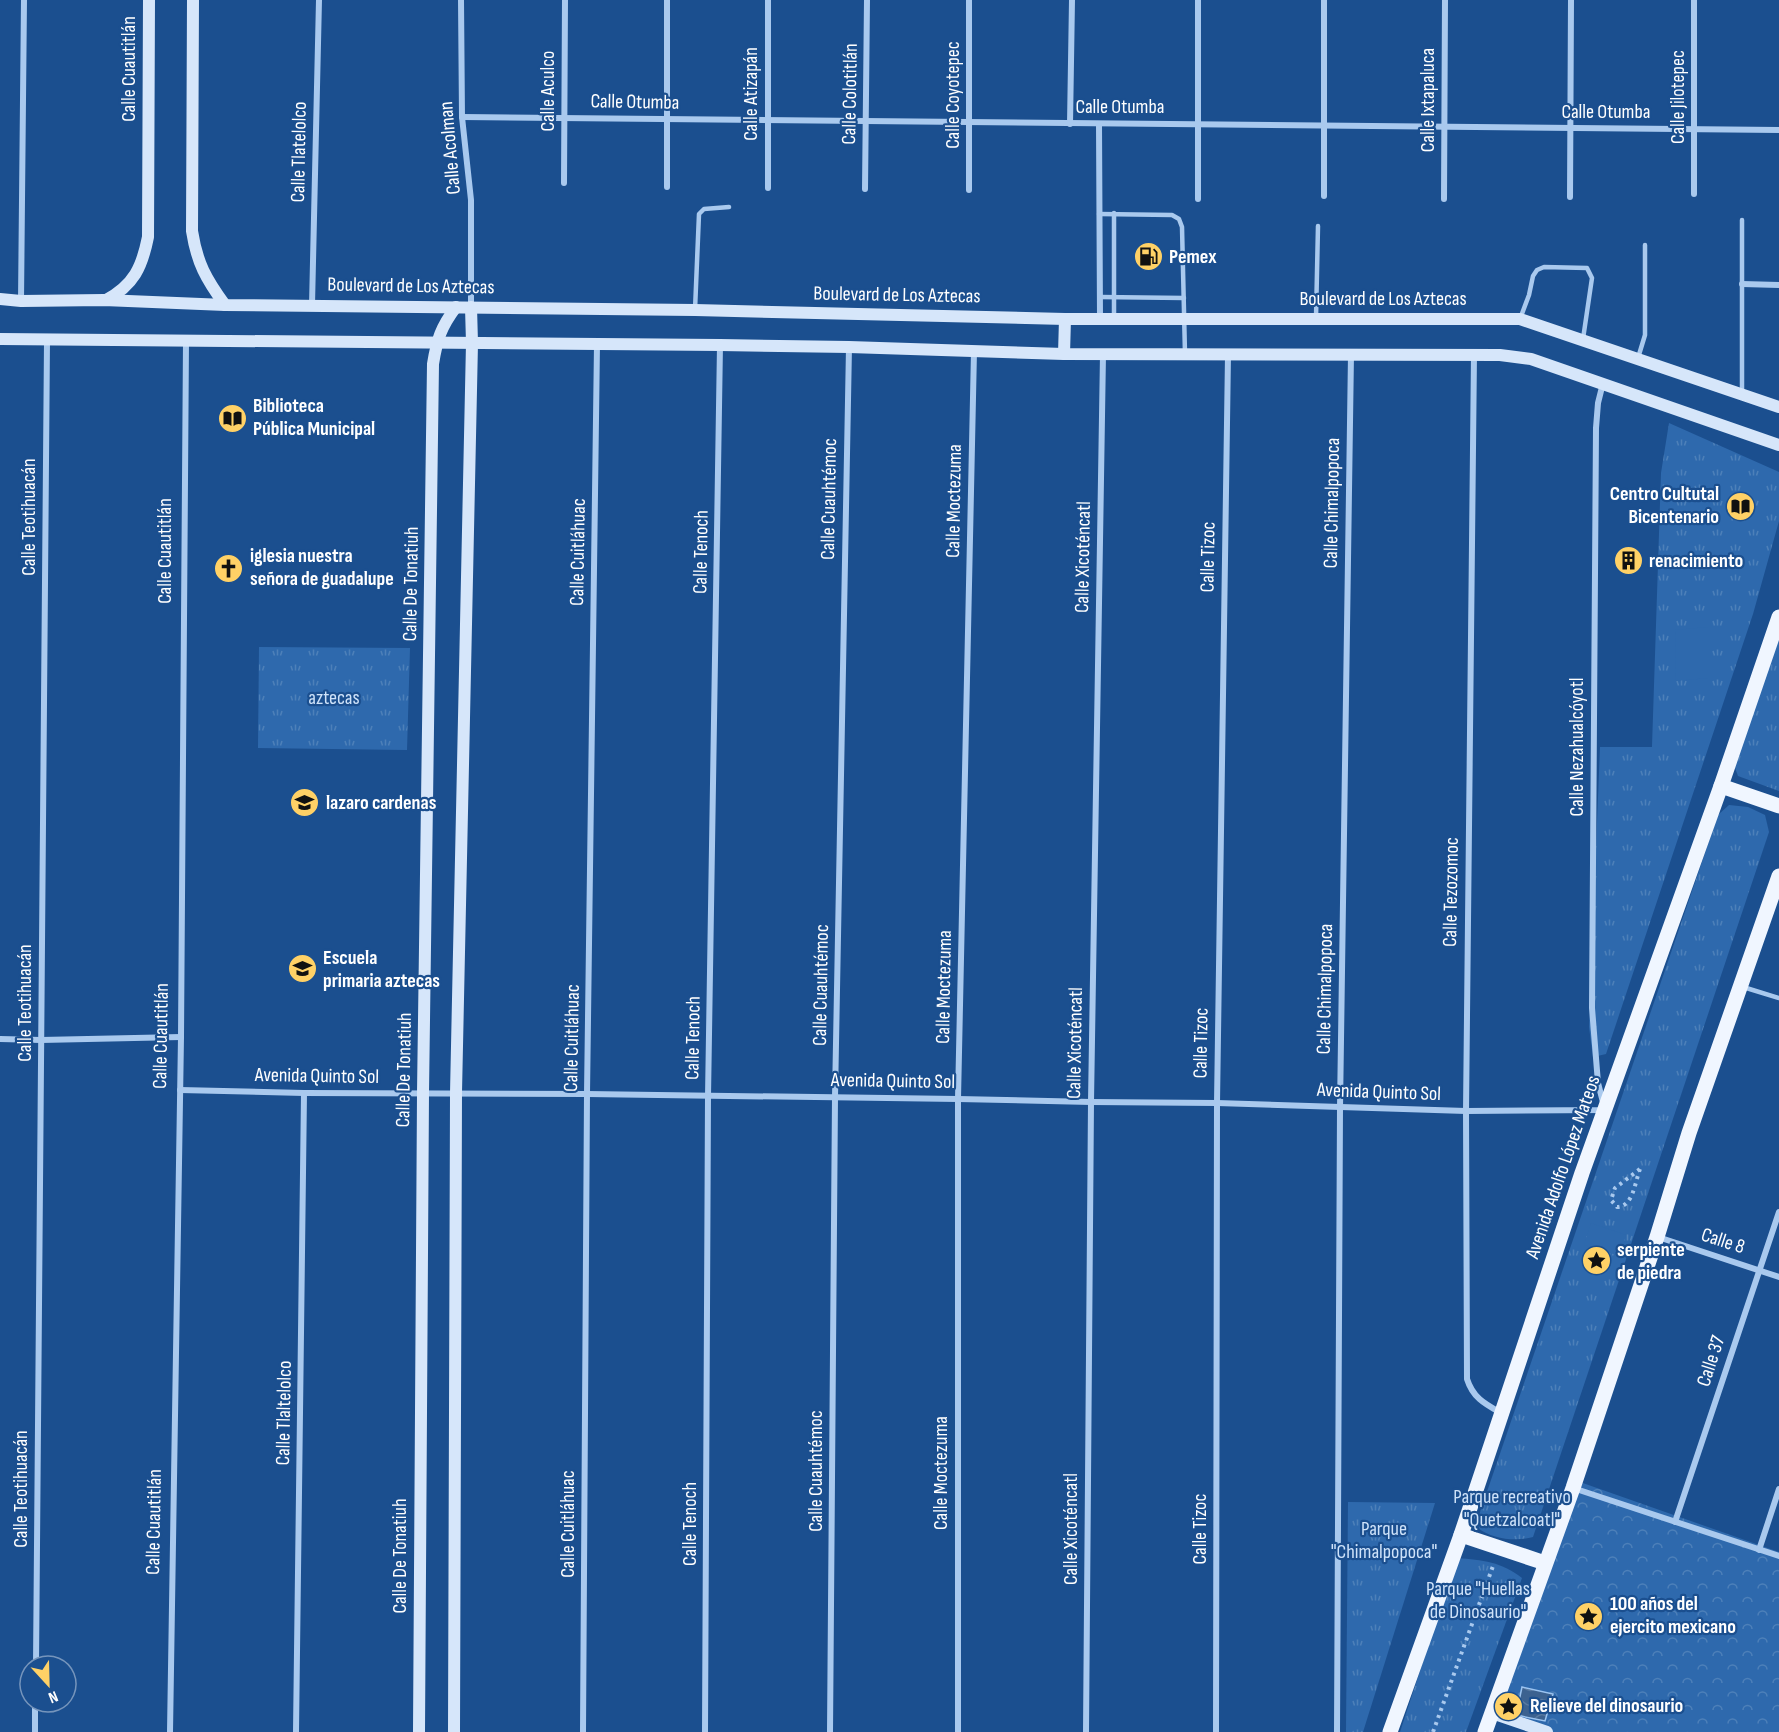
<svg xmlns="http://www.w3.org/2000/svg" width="1779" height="1732" font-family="'Sofia Sans Condensed',sans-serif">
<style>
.grass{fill:url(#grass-tufts)}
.forest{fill:url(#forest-crowns)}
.garden{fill:#2e69ad}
.water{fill:url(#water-waves);stroke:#9cc4f0;stroke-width:1.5}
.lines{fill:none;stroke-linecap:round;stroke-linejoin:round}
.path{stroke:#a9c9ee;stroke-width:4;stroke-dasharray:3 4.5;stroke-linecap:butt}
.lane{stroke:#a9c9ee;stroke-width:4.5}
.street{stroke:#a9c9ee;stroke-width:6}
.secondary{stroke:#d6e6fa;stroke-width:12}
.primary{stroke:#f0f6ff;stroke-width:15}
.labels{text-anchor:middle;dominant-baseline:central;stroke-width:4.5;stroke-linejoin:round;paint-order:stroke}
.street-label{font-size:20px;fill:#fff;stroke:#1b4f8f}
.poi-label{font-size:20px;font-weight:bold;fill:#fff;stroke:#1b4f8f;text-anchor:start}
.park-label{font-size:20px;fill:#cfe3fa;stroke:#1b4f8f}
</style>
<defs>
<pattern id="grass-tufts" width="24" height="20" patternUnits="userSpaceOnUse" patternTransform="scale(1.5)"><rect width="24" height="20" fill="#2e69ad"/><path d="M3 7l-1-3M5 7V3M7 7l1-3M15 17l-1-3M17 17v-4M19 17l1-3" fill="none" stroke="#4d80b9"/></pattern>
<pattern id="forest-crowns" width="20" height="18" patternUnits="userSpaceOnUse" patternTransform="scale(1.5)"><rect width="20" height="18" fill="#2e69ad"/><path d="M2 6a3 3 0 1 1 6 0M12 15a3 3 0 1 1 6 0" fill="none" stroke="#4d80b9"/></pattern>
<pattern id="water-waves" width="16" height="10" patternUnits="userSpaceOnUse" patternTransform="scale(1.5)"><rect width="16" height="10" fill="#3c6290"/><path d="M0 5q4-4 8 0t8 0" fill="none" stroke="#597aa1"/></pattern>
</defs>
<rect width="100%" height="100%" fill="#1b4f8f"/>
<g class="grass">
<polygon points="1669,423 1779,472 1779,521 1753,614 1606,1054 1593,1057 1589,1027 1600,747 1652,747 1661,473"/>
<polygon points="1779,611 1779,791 1738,776 1728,748"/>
<polygon points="259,647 410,648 407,750 258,748"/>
<path d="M1729,805L1748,807L1765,815L1769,832L1533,1537C1516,1542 1492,1539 1478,1528L1477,1521L1718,815Z"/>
<polygon points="1348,1502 1435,1503 1363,1732 1346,1732"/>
<path d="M1457,1558C1482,1560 1502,1562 1522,1578L1466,1732H1400Z"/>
</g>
<polygon class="forest" points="1577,1481 1779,1552 1779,1732 1543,1732 1496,1716"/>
<g class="garden">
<polygon points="1708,627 1708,678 1676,681 1675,630"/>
<polygon points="1591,1223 1626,1235 1620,1256 1584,1245"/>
</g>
<polygon class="water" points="1522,1687 1553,1694 1545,1721 1516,1715"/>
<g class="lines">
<g class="path">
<path d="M1640,1169C1635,1182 1633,1207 1617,1207L1611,1200L1615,1188Z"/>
<polyline points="1433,1732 1493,1566"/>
</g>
<g class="lane">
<polyline points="1114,213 1114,318"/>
<polyline points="1099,214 1172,215 1179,219 1182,227 1185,354"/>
<polyline points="1100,297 1184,298"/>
<polyline points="695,310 699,214 704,209 729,207"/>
<polyline points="1316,318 1318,226"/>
<polyline points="1520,319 1529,295 1533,276 1537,270 1544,267 1587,268 1592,278 1583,339"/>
<polyline points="1638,358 1645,335 1645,245"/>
<polyline points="1742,393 1742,220"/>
<polyline points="1743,987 1779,998"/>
</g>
<g class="street">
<polyline points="461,0 462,117 471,200 471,307"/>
<polyline points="768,0 768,188"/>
<polyline points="969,0 969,190"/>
<polyline points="1198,0 1198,199"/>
<polyline points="462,117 1779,130"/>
<polyline points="1070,124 1072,0"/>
<polyline points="1099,124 1100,318"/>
<polyline points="564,183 565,0"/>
<polyline points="667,187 667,0"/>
<polyline points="865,189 867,0"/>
<polyline points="1694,194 1694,0"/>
<polyline points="1324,196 1324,0"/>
<polyline points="1570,197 1571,0"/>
<polyline points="1444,199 1445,0"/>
<polyline points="1742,284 1779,285"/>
<polyline points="21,301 24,0"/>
<polyline points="312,305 319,0"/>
<path d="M1474,354L1466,1111L1467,1379C1473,1398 1485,1404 1501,1413"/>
<polyline points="0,1039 41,1040 181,1037"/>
<polyline points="180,1090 304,1093 587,1094 958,1099 1091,1102 1217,1103 1466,1111 1605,1110 1598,1083 1592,1008 1596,428 1598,403 1603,383"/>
<polyline points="1658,1237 1779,1277"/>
<polyline points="1573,1488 1779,1556"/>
<polyline points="1675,1522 1779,1212"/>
<polyline points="1759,1550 1779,1489"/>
<polyline points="36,1666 47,341"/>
<polyline points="35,1732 35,1702"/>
<polyline points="170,1732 181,1037 186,341"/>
<polyline points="296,1732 304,1093"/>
<polyline points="583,1732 587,1094 597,344"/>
<polyline points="705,1732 708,1097 720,345"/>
<polyline points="830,1732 835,1097 849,347"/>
<polyline points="958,1732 958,1099 974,351"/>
<polyline points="1086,1732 1091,1102 1103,354"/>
<polyline points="1216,1732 1217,1103 1228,355"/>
<polyline points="1337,1732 1340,1108 1351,354"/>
</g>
<g class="secondary">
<path d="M193,0L192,231C197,263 206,279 225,305"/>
<polyline points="0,299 21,301 104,300 225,305 695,310 1065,319 1520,319 1779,407"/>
<path d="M106,300C134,285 142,267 148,237L149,0"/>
<polyline points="0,339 720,345 849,347 1064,354 1500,355 1531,359 1779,445"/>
<polyline points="1064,354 1065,319"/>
<polyline points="1492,1713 1547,1732"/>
<path d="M419,1732L423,1093L433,364C437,339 441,327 456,307"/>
<polyline points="454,1732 456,1093 472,343 471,307"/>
</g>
<g class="primary">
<polyline points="1721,786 1779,806"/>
<polyline points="1461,1535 1545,1563"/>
<polyline points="1390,1732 1461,1535 1582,1173 1721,786 1779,617"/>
<polyline points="1485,1732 1573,1488 1657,1237 1689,1133 1779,876"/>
</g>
</g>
<defs>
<symbol id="fuel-disc" viewBox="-11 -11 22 22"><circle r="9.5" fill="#ffd166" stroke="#1b4f8f"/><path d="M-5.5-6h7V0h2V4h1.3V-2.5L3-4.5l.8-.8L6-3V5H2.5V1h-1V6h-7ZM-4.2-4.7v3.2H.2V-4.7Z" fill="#111"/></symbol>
<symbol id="library-disc" viewBox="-11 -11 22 22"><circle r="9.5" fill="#ffd166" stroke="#1b4f8f"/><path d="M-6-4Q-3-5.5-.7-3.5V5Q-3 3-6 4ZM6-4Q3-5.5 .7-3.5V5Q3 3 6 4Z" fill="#111"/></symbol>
<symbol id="building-disc" viewBox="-11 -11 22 22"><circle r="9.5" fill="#ffd166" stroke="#1b4f8f"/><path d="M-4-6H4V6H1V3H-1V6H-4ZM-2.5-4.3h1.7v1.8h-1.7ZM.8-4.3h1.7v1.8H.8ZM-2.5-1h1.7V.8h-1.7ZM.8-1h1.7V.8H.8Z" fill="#111"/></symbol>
<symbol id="church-disc" viewBox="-11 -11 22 22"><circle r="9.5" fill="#ffd166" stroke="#1b4f8f"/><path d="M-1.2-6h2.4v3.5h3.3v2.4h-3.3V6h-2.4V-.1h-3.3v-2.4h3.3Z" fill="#111"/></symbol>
<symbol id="school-disc" viewBox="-11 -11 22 22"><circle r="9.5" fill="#ffd166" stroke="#1b4f8f"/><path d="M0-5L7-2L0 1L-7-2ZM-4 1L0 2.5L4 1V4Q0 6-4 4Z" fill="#111"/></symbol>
<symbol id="sight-disc" viewBox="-11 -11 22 22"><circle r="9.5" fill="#ffd166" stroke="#1b4f8f"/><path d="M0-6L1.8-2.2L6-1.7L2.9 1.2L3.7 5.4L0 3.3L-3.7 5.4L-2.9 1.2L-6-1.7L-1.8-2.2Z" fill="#111"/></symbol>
</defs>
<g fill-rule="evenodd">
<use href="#fuel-disc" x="1132" y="240" width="33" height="33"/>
<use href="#library-disc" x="216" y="402" width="33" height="33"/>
<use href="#library-disc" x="1724" y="490" width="33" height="33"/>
<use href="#building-disc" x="1612" y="544" width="33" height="33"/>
<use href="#church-disc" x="212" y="552" width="33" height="33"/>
<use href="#school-disc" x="288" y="786" width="33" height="33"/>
<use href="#school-disc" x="286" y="952" width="33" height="33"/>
<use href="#sight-disc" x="1580" y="1244" width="33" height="33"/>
<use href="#sight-disc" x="1572" y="1600" width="33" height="33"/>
<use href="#sight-disc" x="1492" y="1690" width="33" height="33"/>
</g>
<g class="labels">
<g class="street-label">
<text transform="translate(129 69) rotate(-90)">Calle Cuautitlán</text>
<text transform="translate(548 91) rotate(-90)">Calle Aculco</text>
<text transform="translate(751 94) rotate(-90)">Calle Atizapán</text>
<text transform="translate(850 94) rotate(-89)">Calle Colotitlán</text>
<text transform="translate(953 95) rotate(-90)">Calle Coyotepec</text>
<text transform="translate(1678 97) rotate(-90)">Calle Jilotepec</text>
<text transform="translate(1428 100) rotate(-90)">Calle Ixtapaluca</text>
<text transform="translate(635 102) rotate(1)">Calle Otumba</text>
<text x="1120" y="107">Calle Otumba</text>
<text x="1606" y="112">Calle Otumba</text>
<text transform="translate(450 148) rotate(-95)">Calle Acolman</text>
<text transform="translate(299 152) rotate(-89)">Calle Tlatelolco</text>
<text transform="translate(411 286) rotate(1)">Boulevard de Los Aztecas</text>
<text transform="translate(897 295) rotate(1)">Boulevard de Los Aztecas</text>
<text x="1383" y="299">Boulevard de Los Aztecas</text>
<text transform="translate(829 499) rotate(-89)">Calle Cuauhtémoc</text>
<text transform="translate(954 501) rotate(-89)">Calle Moctezuma</text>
<text transform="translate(1332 503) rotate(-89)">Calle Chimalpopoca</text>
<text transform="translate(29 517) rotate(-90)">Calle Teotihuacán</text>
<text transform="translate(165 551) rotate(-90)">Calle Cuautitlán</text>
<text transform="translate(578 552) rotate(-89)">Calle Cuitláhuac</text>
<text transform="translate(701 552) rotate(-89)">Calle Tenoch</text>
<text transform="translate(1083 557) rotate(-89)">Calle Xicoténcatl</text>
<text transform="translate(1208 557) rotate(-89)">Calle Tizoc</text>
<text transform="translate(411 584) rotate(-89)">Calle De Tonatiuh</text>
<text transform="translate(1577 747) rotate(-90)">Calle Nezahualcóyotl</text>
<text transform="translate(1451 892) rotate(-89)">Calle Tezozomoc</text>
<text transform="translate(821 985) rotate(-89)">Calle Cuauhtémoc</text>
<text transform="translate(944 987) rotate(-89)">Calle Moctezuma</text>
<text transform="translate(1325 989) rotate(-89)">Calle Chimalpopoca</text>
<text transform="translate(25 1003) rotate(-90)">Calle Teotihuacán</text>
<text transform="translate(161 1036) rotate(-89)">Calle Cuautitlán</text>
<text transform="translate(572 1038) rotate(-89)">Calle Cuitláhuac</text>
<text transform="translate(693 1038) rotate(-89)">Calle Tenoch</text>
<text transform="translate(1075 1043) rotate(-89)">Calle Xicoténcatl</text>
<text transform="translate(1201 1043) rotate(-89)">Calle Tizoc</text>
<text transform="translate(404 1070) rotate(-89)">Calle De Tonatiuh</text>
<text transform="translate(317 1076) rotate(1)">Avenida Quinto Sol</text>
<text transform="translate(893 1081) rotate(1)">Avenida Quinto Sol</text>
<text transform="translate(1379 1092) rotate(2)">Avenida Quinto Sol</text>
<text transform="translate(1563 1167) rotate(-71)">Avenida Adolfo López Mateos</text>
<text transform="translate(1723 1241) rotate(18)">Calle 8</text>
<text transform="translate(1711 1361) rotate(-72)">Calle 37</text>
<text transform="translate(284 1413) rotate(-89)">Calle Tlaltelolco</text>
<text transform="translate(816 1471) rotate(-90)">Calle Cuauhtémoc</text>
<text transform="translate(941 1473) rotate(-90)">Calle Moctezuma</text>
<text transform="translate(21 1489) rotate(-90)">Calle Teotihuacán</text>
<text transform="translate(154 1522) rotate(-89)">Calle Cuautitlán</text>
<text transform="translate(568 1524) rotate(-90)">Calle Cuitláhuac</text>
<text transform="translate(690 1524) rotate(-90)">Calle Tenoch</text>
<text transform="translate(1071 1529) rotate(-90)">Calle Xicoténcatl</text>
<text transform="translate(1200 1529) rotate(-90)">Calle Tizoc</text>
<text transform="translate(400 1556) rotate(-90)">Calle De Tonatiuh</text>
</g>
<g class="poi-label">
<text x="1169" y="257">Pemex</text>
<text x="253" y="406">Biblioteca<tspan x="253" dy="23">Pública Municipal</tspan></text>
<text x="1719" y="494" text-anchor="end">Centro Cultutal<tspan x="1719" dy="23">Bicentenario</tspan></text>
<text x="250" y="556">iglesia nuestra<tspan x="250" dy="23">señora de guadalupe</tspan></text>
<text x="1649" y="561">renacimiento</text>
<text x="326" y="803">lazaro cardenas</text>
<text x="323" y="958">Escuela<tspan x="323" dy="23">primaria aztecas</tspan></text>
<text x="1617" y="1250">serpiente<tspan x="1617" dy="23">de piedra</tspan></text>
<text x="1610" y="1604">100 años del<tspan x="1610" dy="23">ejercito mexicano</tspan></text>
<text x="1530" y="1706">Relieve del dinosaurio</text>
</g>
<g class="park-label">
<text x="334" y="698">aztecas</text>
<text x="1512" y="1497">Parque recreativo<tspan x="1512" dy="23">"Quetzalcoatl"</tspan></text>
<text x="1384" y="1529">Parque<tspan x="1384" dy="23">"Chimalpopoca"</tspan></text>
<text x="1478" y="1589">Parque "Huellas<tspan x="1478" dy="23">de Dinosaurio"</tspan></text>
</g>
</g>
<g transform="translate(48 1684) rotate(158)"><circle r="28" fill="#1b4f8f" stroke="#7695bc" stroke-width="1.5"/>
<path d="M0-4.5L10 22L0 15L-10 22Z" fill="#ffd166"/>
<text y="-9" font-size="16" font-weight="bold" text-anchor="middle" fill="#ffffff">N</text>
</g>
</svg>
